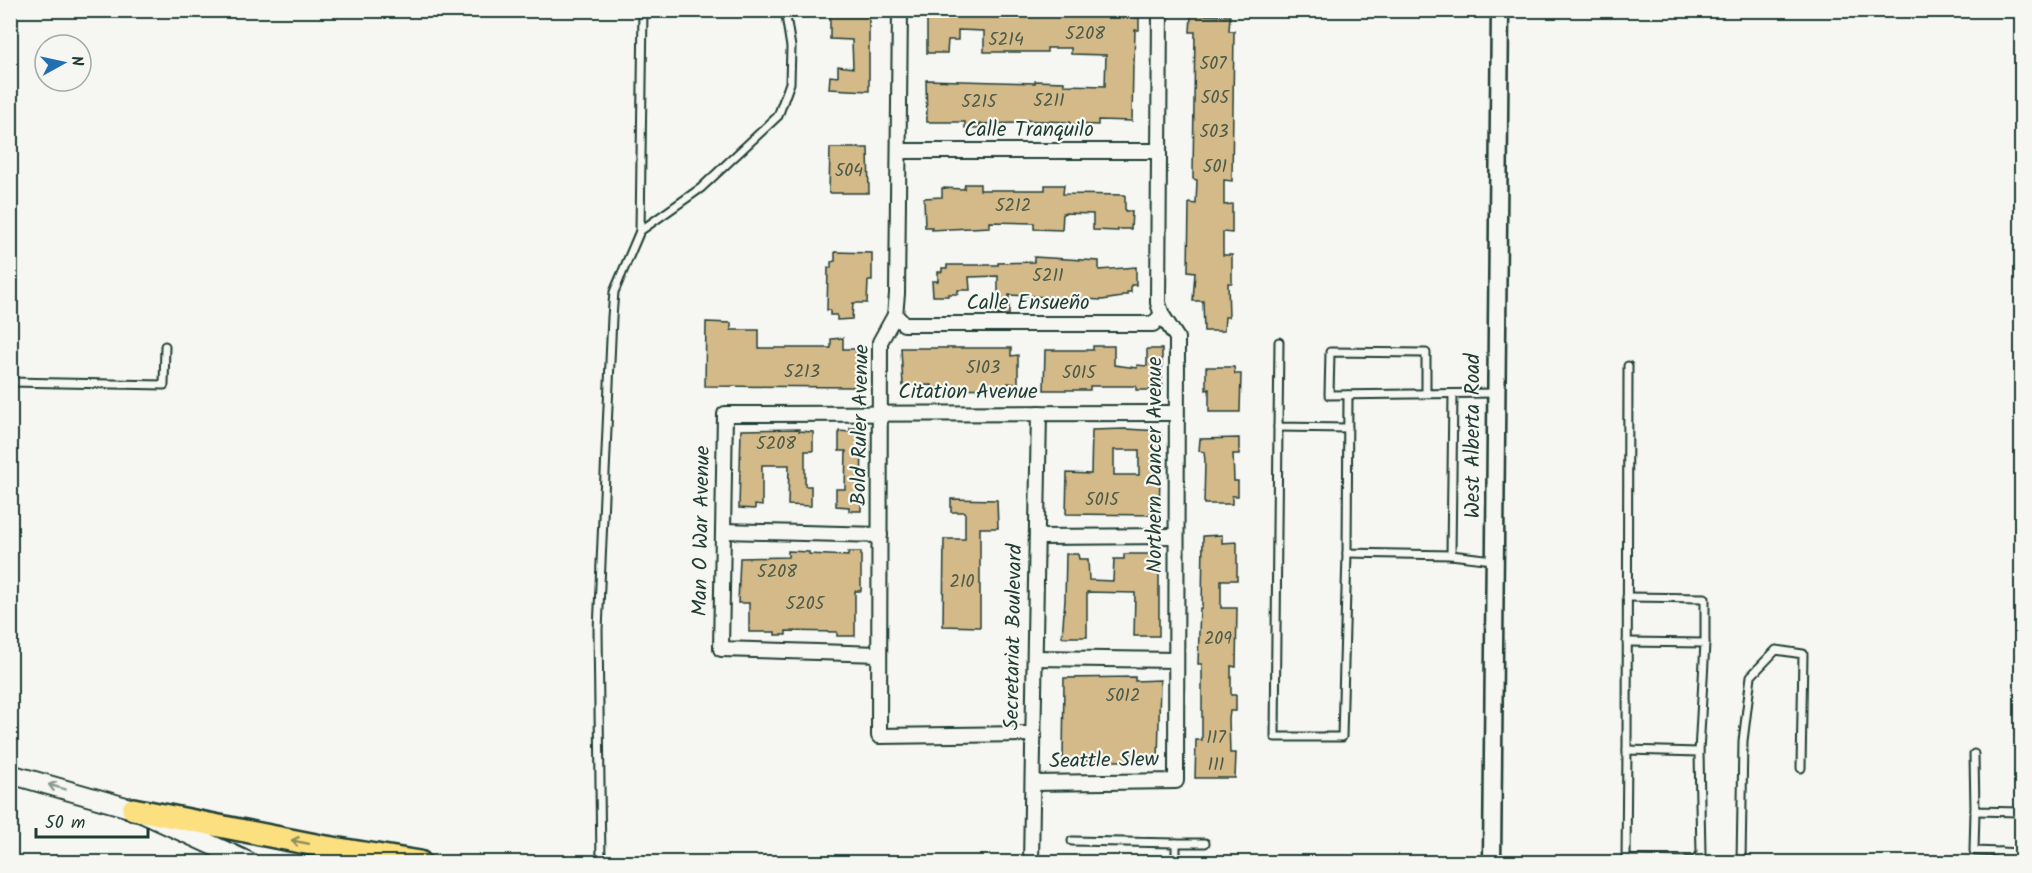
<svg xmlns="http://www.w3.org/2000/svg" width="2032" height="873" font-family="Kalam,sans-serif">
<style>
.building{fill:#d4b989;stroke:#1f3d34;stroke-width:1.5;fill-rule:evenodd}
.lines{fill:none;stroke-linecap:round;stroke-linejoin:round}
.service-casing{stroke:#1f3d34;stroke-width:11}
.minor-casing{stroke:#1f3d34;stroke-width:18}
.tertiary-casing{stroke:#1f3d34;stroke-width:21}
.secondary-casing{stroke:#1f3d34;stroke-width:22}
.primary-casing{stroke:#1f3d34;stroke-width:26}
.service{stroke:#f6f6f2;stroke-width:7}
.minor{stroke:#f6f6f2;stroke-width:14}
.tertiary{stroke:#f6f6f2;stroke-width:16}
.secondary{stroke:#f6f6f2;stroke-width:18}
.primary{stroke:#fce080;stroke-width:21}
.oneway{stroke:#8a9a93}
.oneway2{stroke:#8e8e5a}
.labels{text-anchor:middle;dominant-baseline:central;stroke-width:4.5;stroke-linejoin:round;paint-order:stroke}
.number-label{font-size:18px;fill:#4c5c49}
.street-label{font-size:21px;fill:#1f3d34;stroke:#f6f6f2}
</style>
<rect width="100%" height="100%" fill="#f6f6f2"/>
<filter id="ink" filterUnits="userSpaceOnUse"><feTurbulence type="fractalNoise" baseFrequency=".0167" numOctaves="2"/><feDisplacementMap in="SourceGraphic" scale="12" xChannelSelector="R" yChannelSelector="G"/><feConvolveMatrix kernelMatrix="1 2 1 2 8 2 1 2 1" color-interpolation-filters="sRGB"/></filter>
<g filter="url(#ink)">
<g class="building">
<polygon points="830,11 869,12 869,91 829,89 830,76 838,77 838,66 853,68 852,40 830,39"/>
<polygon points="927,12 1107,13 1122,14 1122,16 1139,18 1139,30 1135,30 1134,64 1133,64 1132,121 1098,120 1098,125 1070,124 1070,122 1020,120 1020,123 980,124 980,128 965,128 965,122 927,122 926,80 1035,83 1035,81 1064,82 1064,85 1105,86 1106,55 1071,54 1071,48 1047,48 1047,52 984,52 984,31 958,30 958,40 948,40 947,53 927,53"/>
<polygon points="1191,15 1230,16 1229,31 1234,31 1232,181 1224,180 1224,205 1232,204 1232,233 1223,232 1223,255 1232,255 1232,283 1228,283 1229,317 1225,317 1224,331 1204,331 1203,301 1193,301 1195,272 1188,271 1189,203 1196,204 1197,180 1193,179 1193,173 1195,32 1190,32"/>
<polygon points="830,148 868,148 869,193 829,193"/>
<polygon points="965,184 980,184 980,190 1045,190 1045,185 1064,185 1063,194 1125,195 1125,211 1132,211 1131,229 1118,229 1118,231 1093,230 1093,214 1063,213 1062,230 1034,229 1034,223 990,222 990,227 931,230 932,227 925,227 924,198 942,197 942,188 964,189"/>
<polygon points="835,252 872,253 872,281 868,281 867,303 853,303 852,319 837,320 837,315 830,315 830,310 827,310 828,268 831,268 831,262 835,261"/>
<polygon points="1034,257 1099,261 1099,270 1136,267 1136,285 1131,285 1131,292 1127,292 1127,295 1122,295 1122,297 1102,300 1009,295 1009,315 998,315 998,276 969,277 970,290 958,290 958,294 948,294 948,296 933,296 932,281 938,281 938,272 942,272 942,268 947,268 947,265 998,265 998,263 1034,262"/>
<polygon points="706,322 731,323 731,330 759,330 759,348 831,348 831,339 843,338 843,349 856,349 856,387 705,386"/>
<polygon points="1093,346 1114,346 1114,365 1137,368 1137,365 1147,366 1147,349 1162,349 1162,390 1136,390 1136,386 1090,386 1090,390 1044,390 1045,350 1093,350"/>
<polygon points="901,348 1011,348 1011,356 1018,355 1018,384 1008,383 1008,389 932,388 932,385 903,386"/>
<polygon points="1206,367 1234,367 1235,374 1241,374 1240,412 1209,412 1209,389 1206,390"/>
<polygon points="850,428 862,428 861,511 849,511 849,507 836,506 836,489 845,489 846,451 839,451 839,431 850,432"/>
<polygon points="799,429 799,431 813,432 813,451 805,451 805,486 811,486 811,506 788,505 789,465 762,465 762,506 755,505 755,509 739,508 741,430"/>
<path d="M1125,429L1161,431L1159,515L1066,514L1067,473L1091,474L1092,430ZM1114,450H1139V475H1114Z"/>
<polygon points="1239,438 1239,454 1233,454 1234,481 1238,481 1238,496 1232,496 1232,504 1204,504 1205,461 1204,452 1199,451 1200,439"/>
<polygon points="951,499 997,500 998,528 980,528 980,627 943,626 944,539 965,539 965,512 951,512"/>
<polygon points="1222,535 1222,543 1237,542 1237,580 1221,580 1221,608 1237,608 1236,667 1231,666 1231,695 1236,695 1236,711 1230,711 1229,719 1230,753 1236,753 1235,778 1195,778 1196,740 1202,740 1202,664 1198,664 1199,633 1200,608 1202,608 1203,536"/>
<polygon points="788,551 809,552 809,554 848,556 848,552 861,552 861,591 855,591 855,636 837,636 837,632 786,631 786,635 775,635 775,632 749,632 749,603 738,603 740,558 788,557"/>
<polygon points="1066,554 1078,554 1079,559 1088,559 1089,580 1113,581 1114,559 1124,559 1124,554 1159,554 1159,636 1134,636 1135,593 1087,592 1087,637 1062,637 1065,600"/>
<polygon points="1135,677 1135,681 1160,680 1158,761 1063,761 1064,678"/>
</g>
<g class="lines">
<defs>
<g id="service">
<polyline points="640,231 701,188 778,116 790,83 791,47 785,10"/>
<polyline points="1279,342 1278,427 1348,428"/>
<polyline points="10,382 164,385 165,346"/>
<polyline points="1426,394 1426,353 1330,352 1329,395 1496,393"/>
<polyline points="1348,395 1347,553 1451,555 1453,394"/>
<polyline points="1278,427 1275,737 1342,737 1347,553"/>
<polyline points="1451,555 1493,560"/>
<polyline points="1627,642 1705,643 1705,598 1627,597"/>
<polyline points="1627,750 1628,366"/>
<polyline points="1699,752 1705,643"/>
<polyline points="1974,754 1975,811 2020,812 2020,853 2000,852 1999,862"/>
<polyline points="1975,811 1974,851 2000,852"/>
<polyline points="1072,841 1176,843 1176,862"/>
<polyline points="1176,843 1205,843"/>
<polyline points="1626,860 1693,861"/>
<polyline points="601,862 598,630 612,317 614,292 640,231 643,10"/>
<polyline points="1626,862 1627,750 1699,752 1701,854 1693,862"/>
<polyline points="1741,862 1743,741 1751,676 1776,650 1803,654 1801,768"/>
</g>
<g id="minor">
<polyline points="900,10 897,294 895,315 880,342 879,736 1034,734"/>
<polyline points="899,151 1159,151"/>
<polyline points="895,315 904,324 1153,324 1162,315"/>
<polyline points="723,531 880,535"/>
<polyline points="1037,537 1176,536"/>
<polyline points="879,654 721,649 725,414 1176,413"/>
<polyline points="1035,658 1176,660"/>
<polyline points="1033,783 1176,781 1177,338 1162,315 1158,303 1160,10"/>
<polyline points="1031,862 1039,413"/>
</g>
<polyline id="tertiary" points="1492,862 1500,10"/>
<polyline id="secondary" points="10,774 133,809 249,862"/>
<polyline id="primary" points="133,809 321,846 420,862"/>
</defs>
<use href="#service" class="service-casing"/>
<use href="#minor" class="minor-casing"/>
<use href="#tertiary" class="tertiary-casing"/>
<use href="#secondary" class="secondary-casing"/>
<use href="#primary" class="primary-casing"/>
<use href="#service" class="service"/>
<use href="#minor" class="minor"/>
<use href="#tertiary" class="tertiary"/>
<use href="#secondary" class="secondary"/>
<use href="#primary" class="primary"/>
</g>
<defs><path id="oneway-shaft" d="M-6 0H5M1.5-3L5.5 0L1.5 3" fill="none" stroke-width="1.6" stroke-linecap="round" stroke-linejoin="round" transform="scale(1.5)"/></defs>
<use class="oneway" href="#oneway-shaft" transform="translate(57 787) rotate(-164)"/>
<use class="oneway2" href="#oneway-shaft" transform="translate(300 842) rotate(-169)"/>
</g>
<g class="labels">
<g class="number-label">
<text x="1085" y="34">5208</text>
<text x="1006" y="40">5214</text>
<text x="1213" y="64">507</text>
<text x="1215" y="98">505</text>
<text x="1049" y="101">5211</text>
<text x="979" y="102">5215</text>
<text x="1214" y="132">503</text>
<text x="1215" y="167">501</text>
<text x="849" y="171">504</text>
<text x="1013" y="206">5212</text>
<text x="1048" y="276">5211</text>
<text x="983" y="368">5103</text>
<text x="802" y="372">5213</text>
<text x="1079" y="373">5015</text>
<text x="776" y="444">5208</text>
<text x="1102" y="500">5015</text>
<text x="777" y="572">5208</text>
<text x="962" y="582">210</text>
<text x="805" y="604">5205</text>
<text x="1218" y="639">209</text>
<text x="1123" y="696">5012</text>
<text x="1216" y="738">117</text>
<text x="1216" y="765">111</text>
</g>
<g class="street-label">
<text x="1029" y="130">Calle Tranquilo</text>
<text x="1028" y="303">Calle Ensueño</text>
<text x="968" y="392">Citation Avenue</text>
<text transform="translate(861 425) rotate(-89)">Bold Ruler Avenue</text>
<text transform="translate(1473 436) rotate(-90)">West Alberta Road</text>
<text transform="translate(1155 465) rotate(-90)">Northern Dancer Avenue</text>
<text transform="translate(702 531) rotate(-89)">Man O War Avenue</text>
<text transform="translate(1014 637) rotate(-89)">Secretariat Boulevard</text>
<text transform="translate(1104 761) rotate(-1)">Seattle Slew</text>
</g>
</g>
<rect width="2032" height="873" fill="none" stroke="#f6f6f2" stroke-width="36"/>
<rect x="18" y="18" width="1996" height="837" fill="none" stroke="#1f3d34" stroke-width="2" filter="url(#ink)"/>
<g transform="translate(63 63) rotate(82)"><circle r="28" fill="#f6f6f2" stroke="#a0aca6" stroke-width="1.5"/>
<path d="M0-4.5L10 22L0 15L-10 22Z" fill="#1f6fb2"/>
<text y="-9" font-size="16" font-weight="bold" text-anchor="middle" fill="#1f3d34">N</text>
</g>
<path d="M36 828v9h112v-9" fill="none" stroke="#1f3d34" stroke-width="3"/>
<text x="45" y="828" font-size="18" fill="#1f3d34" stroke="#f6f6f2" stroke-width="4.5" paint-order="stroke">50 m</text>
</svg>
